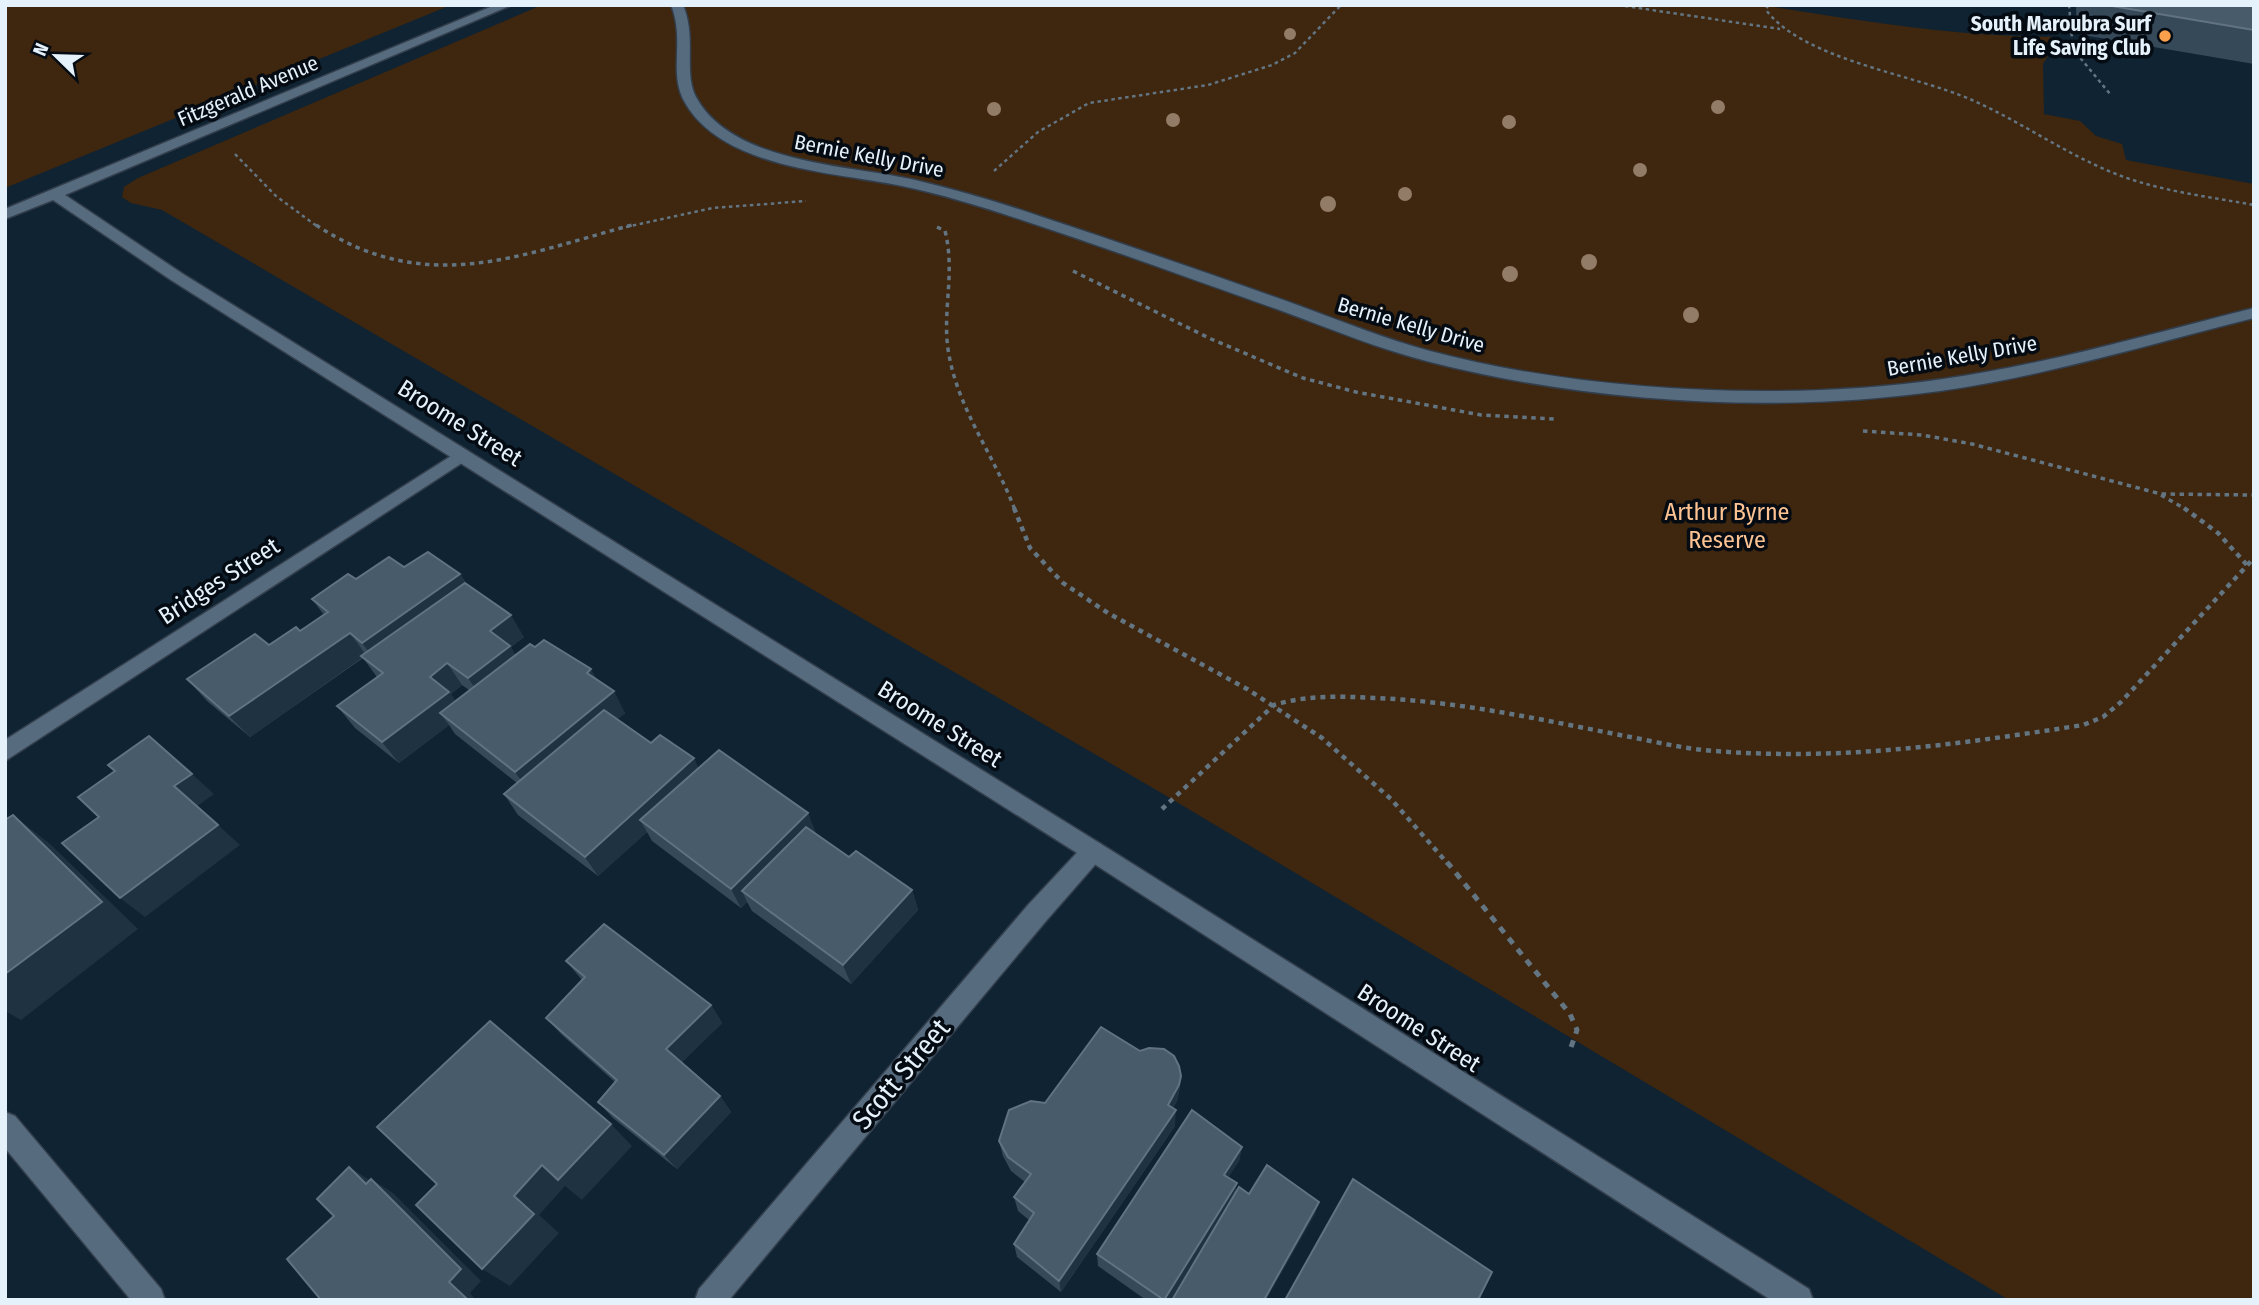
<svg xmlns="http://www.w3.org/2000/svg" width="2259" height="1305" font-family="'Fira Sans Condensed',sans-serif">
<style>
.green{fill:#3e260f}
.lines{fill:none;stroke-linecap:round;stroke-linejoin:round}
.service-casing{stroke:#323e4c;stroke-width:3}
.minor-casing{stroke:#323e4c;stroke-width:3}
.tertiary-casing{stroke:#323e4c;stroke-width:3}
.path-far3{stroke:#647582;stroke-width:2.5;stroke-dasharray:3.5 3.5;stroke-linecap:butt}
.path-far2{stroke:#647582;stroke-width:3.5;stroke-dasharray:4.5 4.5;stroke-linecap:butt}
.path-far1{stroke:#647582;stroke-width:4.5;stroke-dasharray:5 5;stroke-linecap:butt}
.path{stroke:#647582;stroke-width:5;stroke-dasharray:7 7;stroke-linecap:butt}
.service{fill:#566b7e;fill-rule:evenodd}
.minor{fill:#566b7e;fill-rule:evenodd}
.tertiary{fill:#566b7e;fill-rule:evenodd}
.tree{fill:#927b67}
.wall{fill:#354959;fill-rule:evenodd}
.shaded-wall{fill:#1e3242}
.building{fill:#485b6b;stroke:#617281;stroke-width:2}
.poi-dot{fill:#f9a04d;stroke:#050b12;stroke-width:2.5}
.labels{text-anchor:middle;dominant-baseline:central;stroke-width:7;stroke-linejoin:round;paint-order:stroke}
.far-poi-label{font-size:21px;font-weight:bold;fill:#e5f1fb;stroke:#050b12;text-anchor:end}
.far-street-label{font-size:21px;fill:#e5f1fb;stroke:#050b12}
.street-label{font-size:24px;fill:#e5f1fb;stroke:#050b12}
.park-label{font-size:24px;fill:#fdc393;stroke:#050b12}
.near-street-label{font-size:28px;fill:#e5f1fb;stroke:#050b12}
</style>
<rect width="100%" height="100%" fill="#102332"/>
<g class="green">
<polygon points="5,5 451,5 5,188"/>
<path d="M542,5H1761C1861,21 1959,37 2060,37L2043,64L2044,114L2080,121L2096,136L2122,144L2126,160L2254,184V1300H2009L1170,798L162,210L131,203L122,197L124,187L138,178Z"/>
</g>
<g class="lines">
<defs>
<g id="service">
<path d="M671,5H683C697,38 683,72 696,97C732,164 850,165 915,180C957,190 999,202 1039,216C1127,245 1213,275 1300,306C1343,322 1386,339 1430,351C1583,392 1787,402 1943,379C2048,364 2151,334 2254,308V318C2150,344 2046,376 1940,391C1776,414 1591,403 1430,362C1379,349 1331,329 1282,311C1197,281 1113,250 1028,222C986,208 945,195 902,186C835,172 719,169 683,99C669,70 685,40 671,5Z"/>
<polygon points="5,1112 15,1116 161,1289 165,1300 131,1300 5,1148"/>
</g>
<g id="minor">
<polygon points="462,449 468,451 471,455 468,459 5,761 5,740"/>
<polygon points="1093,841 1101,844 1105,851 1101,858 1046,921 729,1300 695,1300 699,1289 1028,905 1085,844"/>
</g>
<polygon id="tertiary" points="495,5 512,5 65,195 183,274 1101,844 1809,1289 1813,1300 1771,1300 1085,858 171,280 53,200 5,219 5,209"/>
</defs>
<use href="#service" class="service-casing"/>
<use href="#minor" class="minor-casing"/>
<use href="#tertiary" class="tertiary-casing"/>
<g class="path-far3">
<polyline points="1618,5 1780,29"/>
<path d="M1768,5L1766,10C1804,60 1913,74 1972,100C2024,123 2071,158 2124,177C2166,192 2211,197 2254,205"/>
<polyline points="2069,5 2073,49 2110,94"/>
<polyline points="235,154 276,196 318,227"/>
<polyline points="994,171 1038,132 1089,103 1208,85 1272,65 1295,53 1341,5"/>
<polyline points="626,227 713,208 806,201"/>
</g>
<g class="path-far2">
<path d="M316,225C426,297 517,256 632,225"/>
<path d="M937,227L945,231C956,274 941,314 949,355C959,411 995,457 1015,510"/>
<polyline points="1073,271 1211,339 1303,378 1356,392 1481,415 1554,419"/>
<polyline points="1863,431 1922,435 1972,444 2161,494 2254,495"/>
<polyline points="2161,495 2187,510"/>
</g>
<g class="path-far1">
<polyline points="1014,508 1030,548 1063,583 1108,613 1247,689 1322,738 1391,799 1448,864"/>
<polyline points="2184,508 2218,533 2247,565"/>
<path d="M1162,809L1274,705C1307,695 1339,696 1374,698C1457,701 1538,719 1620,735C1647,740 1676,747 1703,750C1835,762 1954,745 2083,725L2103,717L2121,702L2254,558"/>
</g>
<polyline class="path" points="1447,862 1570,1014 1577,1030 1569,1053"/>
<use href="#service" class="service"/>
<use href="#minor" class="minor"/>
<use href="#tertiary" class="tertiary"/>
</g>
<g class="tree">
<circle cx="1290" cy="34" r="6"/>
<circle cx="1718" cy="107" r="7"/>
<circle cx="994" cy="109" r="7"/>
<circle cx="1173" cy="120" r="7"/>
<circle cx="1509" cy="122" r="7"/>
<circle cx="1640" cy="170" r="7"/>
<circle cx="1405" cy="194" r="7"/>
<circle cx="1328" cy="204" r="8"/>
<circle cx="1589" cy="262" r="8"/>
<circle cx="1510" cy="274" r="8"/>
<circle cx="1691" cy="315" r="8"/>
</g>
<g class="wall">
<polygon points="2077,5 2254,5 2254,64 2077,34 2076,8"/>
<path d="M404,567L460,574L466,583L524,637L511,647L515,655L535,647L597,680L625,713L617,719L651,743L699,768L808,813L815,834L849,857L912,890L918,910L851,984L752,911L747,902L741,908L652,841L647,832L598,876L518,815L504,794L517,783L455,734L449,725L399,763L355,728L337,706L377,677L363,658L250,737L207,701L187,679L269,645L300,631L324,615L312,599L356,579ZM462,685L469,690L455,701L451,694Z"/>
<polygon points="566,961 711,1005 722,1023 682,1062 720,1096 731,1112 677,1169 613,1118 598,1102 615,1082 562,1035 546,1018 582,980"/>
<polygon points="1140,1051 1181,1076 1179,1092 1177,1101 1173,1108 1175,1126 1061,1292 1017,1257 1014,1244 1029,1220 1018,1211 1014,1197 1025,1182 1011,1171 1003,1156 999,1141 1045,1103"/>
<polygon points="1242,1147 1239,1161 1228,1177 1237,1183 1234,1196 1249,1194 1319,1202 1314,1216 1225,1210 1170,1300 1146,1300 1098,1266 1097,1254"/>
</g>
<g class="shaded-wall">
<polygon points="460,574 474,597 379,665 362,643"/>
<polygon points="511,615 524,637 511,647 523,668 483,700 468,678 490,631"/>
<polygon points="350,633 366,655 250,737 229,716"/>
<polygon points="447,663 462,685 451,694 464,714 440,713 449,725 399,763 382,742 430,677"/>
<polygon points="591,669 603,691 587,673"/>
<polygon points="614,691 625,713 530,793 515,772"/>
<polygon points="694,758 704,779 640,820 647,832 598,876 585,857"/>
<polygon points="192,774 214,794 196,807 174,786"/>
<polygon points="808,813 816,833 751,898 742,891 747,902 741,908 731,889"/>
<polygon points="13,815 50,844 138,929 21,1020 5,1011 5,974"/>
<polygon points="218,825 240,845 145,917 120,898"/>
<polygon points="912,890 918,910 851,984 843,965"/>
<polygon points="711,1005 722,1023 679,1065 666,1049"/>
<polygon points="1181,1076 1179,1092 1177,1101 1167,1121 1168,1105"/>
<polygon points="720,1096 731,1112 677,1169 664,1155"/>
<polygon points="1176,1110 1175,1126 1061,1292 1059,1281"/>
<polygon points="611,1124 632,1146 582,1200 565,1186 539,1215 559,1233 510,1286 482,1269 514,1196 542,1165"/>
<polygon points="1242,1147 1239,1161 1221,1189 1224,1175"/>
<polygon points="349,1167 371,1181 366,1184"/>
<polygon points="371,1179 393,1193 481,1281 470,1293 476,1300 464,1300 449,1282"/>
<polygon points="1237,1183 1234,1197 1170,1300 1164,1300"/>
<polygon points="1319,1202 1314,1216 1266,1300 1264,1300"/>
</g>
<g class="building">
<polygon points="2106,5 2254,5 2254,30"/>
<polygon points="428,552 460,574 362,643 350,633 229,716 187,679 255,634 269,645 296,627 300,631 328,612 312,599 348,574 356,579 389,557 404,567"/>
<polygon points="465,583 511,615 490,631 510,646 468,678 447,663 430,677 449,692 382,742 337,706 383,673 361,656"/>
<polygon points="544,640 591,669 587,673 614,691 515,772 440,713 530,644 535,647"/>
<polygon points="604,710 651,743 660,735 694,758 585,857 504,794"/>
<polygon points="149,736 192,774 174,786 218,825 120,898 62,843 99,817 78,797 115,771 108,765"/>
<polygon points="719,750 808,813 731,889 640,820"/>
<polygon points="13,815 102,902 5,974 5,820"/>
<polygon points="806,827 849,857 856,851 912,890 843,965 742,891"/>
<polygon points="604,924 711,1005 666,1049 720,1096 664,1155 598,1102 617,1080 546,1018 585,977 566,961"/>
<polygon points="490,1021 611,1124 558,1180 542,1165 514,1196 534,1214 482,1269 416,1205 437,1184 377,1127"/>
<polygon points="1101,1027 1140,1051 1149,1048 1164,1049 1174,1056 1179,1066 1181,1076 1179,1085 1168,1105 1176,1110 1059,1281 1014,1244 1034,1213 1014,1197 1031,1174 1008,1157 999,1141 1009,1110 1031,1101 1045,1103"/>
<polygon points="1192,1110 1242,1147 1224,1175 1237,1183 1164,1300 1097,1254"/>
<polygon points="1267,1165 1319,1202 1264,1300 1172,1300 1239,1187 1249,1194"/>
<polygon points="349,1167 366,1184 371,1179 461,1269 449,1282 466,1298 464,1300 321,1300 287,1259 334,1216 317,1199"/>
<polygon points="1353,1179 1492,1272 1478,1300 1285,1300"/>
</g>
<circle class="poi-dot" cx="2165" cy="36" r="7"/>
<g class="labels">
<g class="far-poi-label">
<text x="2151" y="24">South Maroubra Surf<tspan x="2151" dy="24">Life Saving Club</tspan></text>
</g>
<g class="far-street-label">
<text transform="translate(248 91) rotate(-23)">Fitzgerald Avenue</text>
<text transform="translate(869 156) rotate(11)">Bernie Kelly Drive</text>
<text transform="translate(1411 325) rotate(16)">Bernie Kelly Drive</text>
<text transform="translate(1962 356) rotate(-10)">Bernie Kelly Drive</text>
</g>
<g class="street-label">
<text transform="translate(460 423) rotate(32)">Broome Street</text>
<text transform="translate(219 581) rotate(-33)">Bridges Street</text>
<text transform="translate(940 724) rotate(32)">Broome Street</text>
<text transform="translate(1419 1028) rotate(33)">Broome Street</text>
</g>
<g class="park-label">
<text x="1727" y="512">Arthur Byrne<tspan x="1727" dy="28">Reserve</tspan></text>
</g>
<g class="near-street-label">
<text transform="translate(901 1074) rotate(-50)">Scott Street</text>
</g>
</g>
<rect width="2259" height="1305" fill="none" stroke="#e5f1fb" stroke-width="14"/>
<g transform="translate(56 56) rotate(293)" stroke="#050b12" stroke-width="5" paint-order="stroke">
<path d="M0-5L12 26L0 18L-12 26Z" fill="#e5f1fb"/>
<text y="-10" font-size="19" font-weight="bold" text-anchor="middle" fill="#e5f1fb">N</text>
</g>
</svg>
